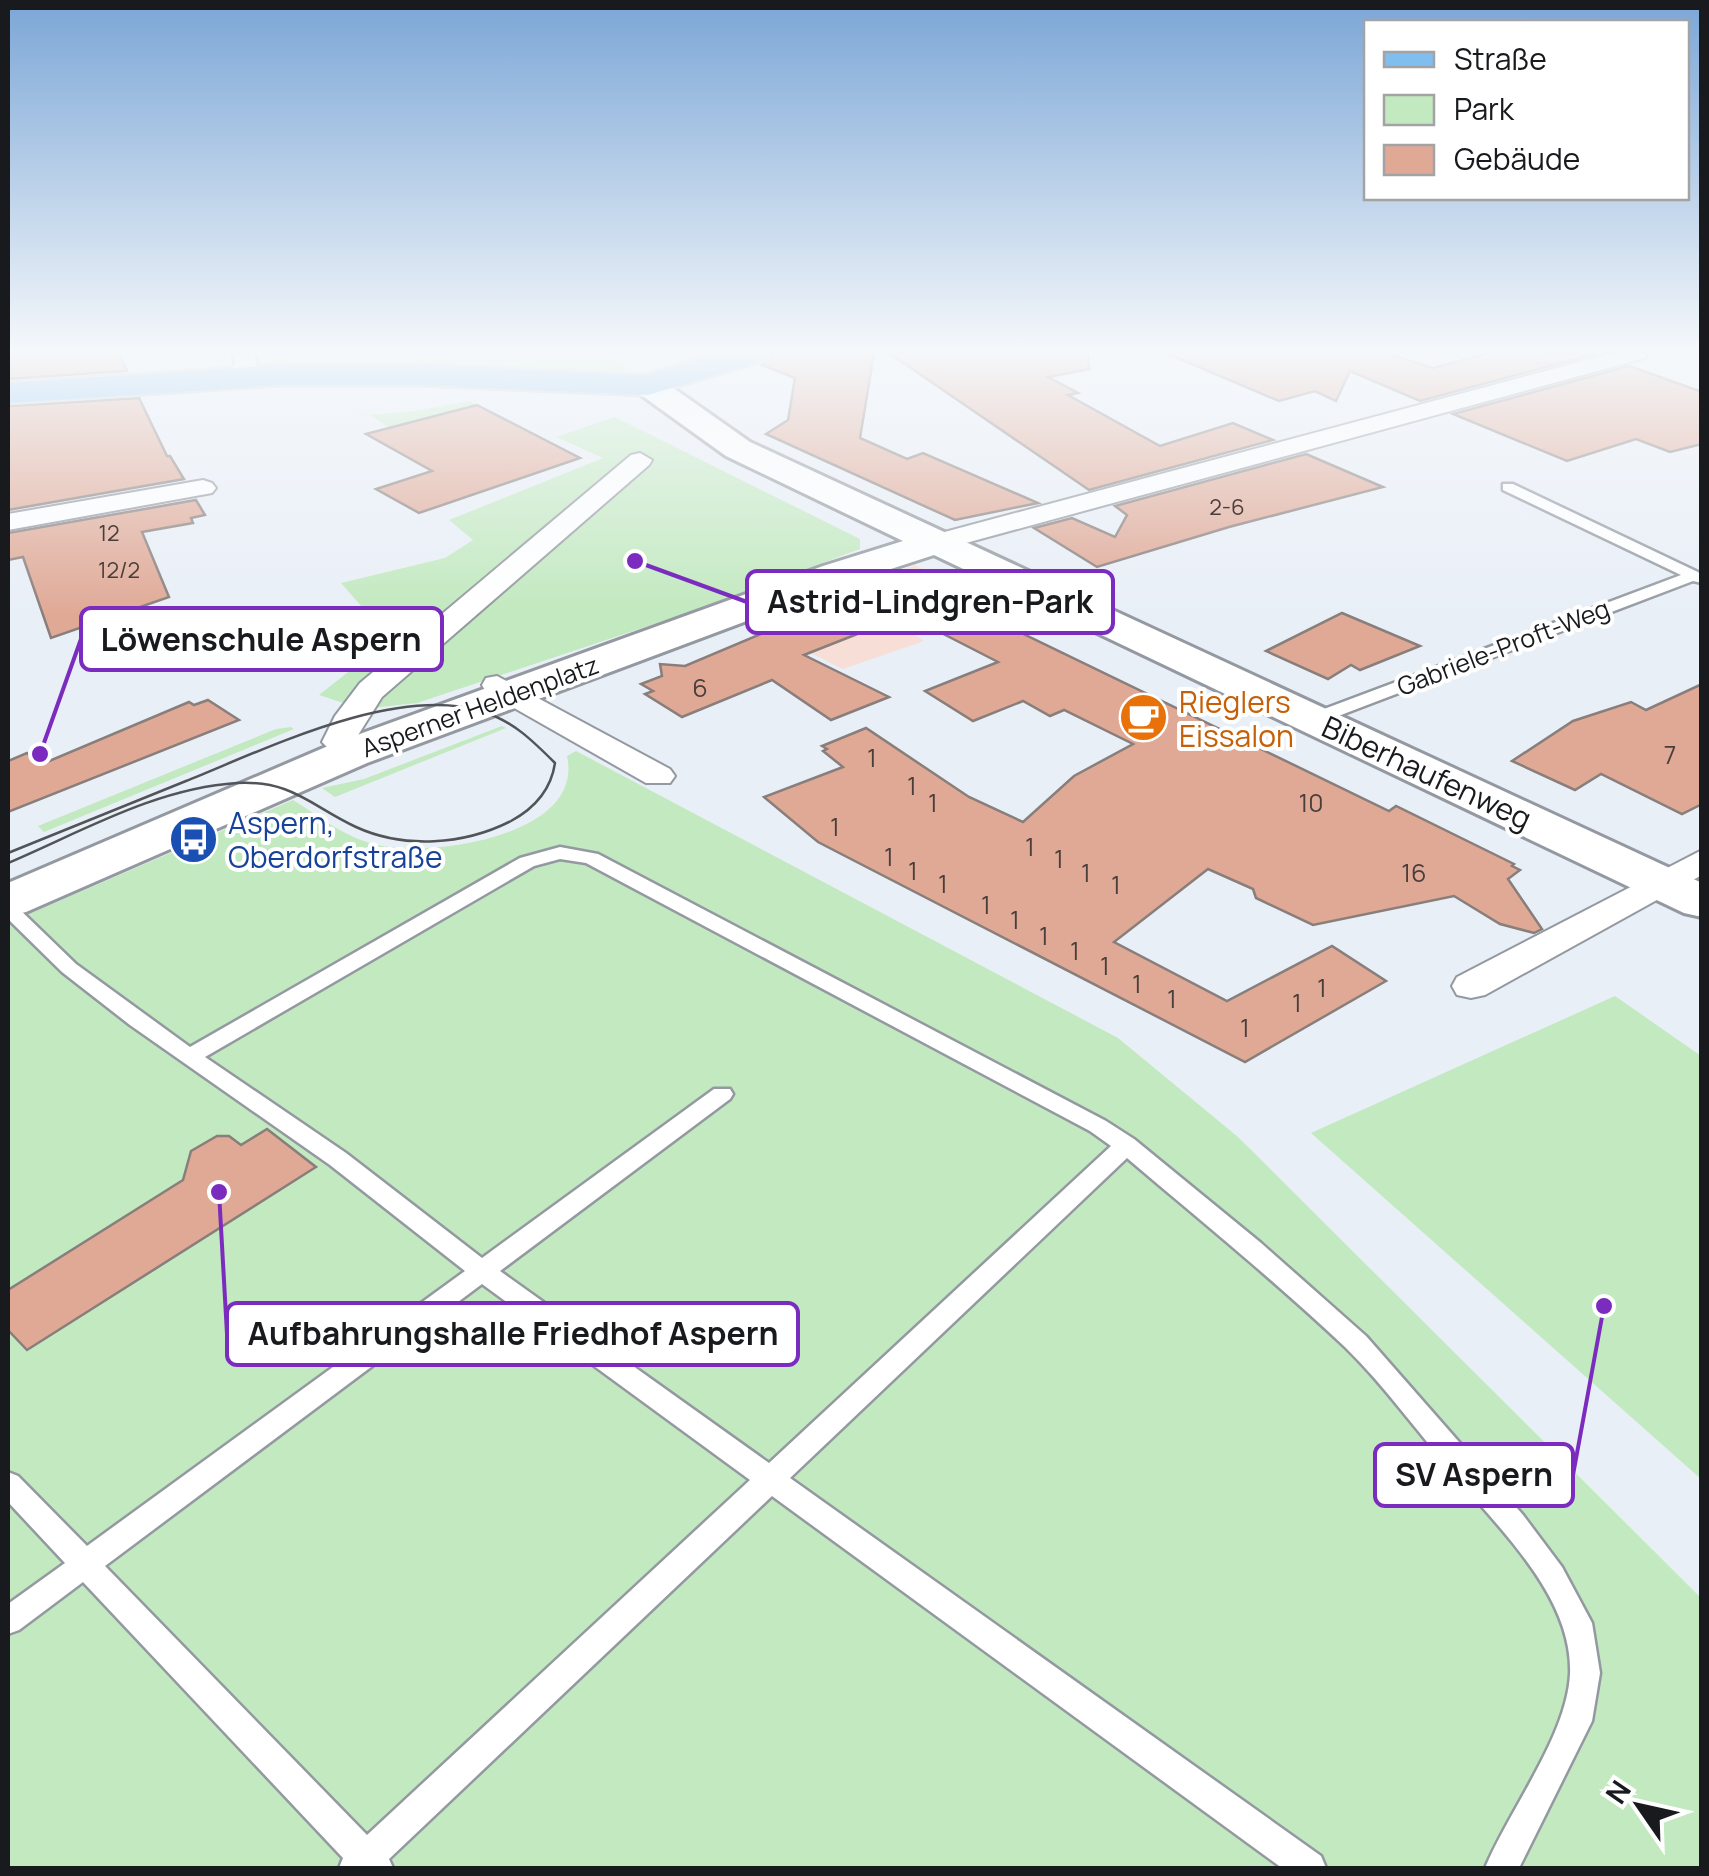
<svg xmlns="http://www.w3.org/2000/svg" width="1709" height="1876" font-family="Manrope,sans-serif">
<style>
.commercial{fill:#f7ded6}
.green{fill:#c2e9bf}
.building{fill:#e0a996;stroke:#887e7b;stroke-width:2.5}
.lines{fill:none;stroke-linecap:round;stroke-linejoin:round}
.lane-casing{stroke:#9499a1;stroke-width:5}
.street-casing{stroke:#9499a1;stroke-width:4}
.secondary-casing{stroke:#9499a1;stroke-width:6}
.primary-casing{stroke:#cccdcd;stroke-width:5}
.lane{fill:#fff;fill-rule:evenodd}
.street{fill:#fff;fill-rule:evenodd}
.secondary{fill:#fff;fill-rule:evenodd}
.primary{fill:#80beef;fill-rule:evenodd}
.tram{stroke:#515458;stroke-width:2.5}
.labels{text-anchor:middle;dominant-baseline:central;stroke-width:8;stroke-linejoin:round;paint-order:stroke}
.far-number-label{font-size:22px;fill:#4a3e3b}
.far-street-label{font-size:25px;fill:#181a1d;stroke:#fff}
.number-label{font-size:25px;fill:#4a3e3b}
.food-label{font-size:30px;fill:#c56008;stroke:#fff;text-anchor:start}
.street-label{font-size:30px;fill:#181a1d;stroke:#fff}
.transit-label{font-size:30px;fill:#164399;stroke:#fff;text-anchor:start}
.leader{fill:none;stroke:#7b2cbf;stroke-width:4}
.callout-dot{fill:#7b2cbf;stroke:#fff;stroke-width:4}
.callout{fill:#fff;stroke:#7b2cbf;stroke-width:4}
.callout-label{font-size:32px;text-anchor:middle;font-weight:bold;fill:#181a1d}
</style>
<rect width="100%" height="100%" fill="#e9eff7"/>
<polygon class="commercial" points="915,565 988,602 907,630 924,641 843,669 754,625"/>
<g class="green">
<polygon points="264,353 592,353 621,363 626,372 282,366 271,365"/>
<polygon points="470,401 477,405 390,428 370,415 342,417 416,411"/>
<polygon points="615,417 860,539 860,549 702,608 417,703 362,709 319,695 390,639 341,583 445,558 473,540 449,520 603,458 556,437"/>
<polygon points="502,726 506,728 335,797 322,788 364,779"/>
<polygon points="291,727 294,729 44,832 38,826 276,729"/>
<path d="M576,751L1118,1038L1238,1137L1701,1598V1868H8V923L293,800C322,818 346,839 382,846C434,856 585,836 567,756Z"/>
<polygon points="1615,996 1701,1056 1701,1479 1311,1133"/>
</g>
<g class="building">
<polygon points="8,353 118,353 127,371 8,379"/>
<polygon points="774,353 874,353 860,438 907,459 923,453 1038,503 955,520 766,434 788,420 795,378 762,365"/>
<polygon points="889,353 1088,353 1089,369 1048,377 1078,393 1068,395 1160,446 1233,423 1273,440 1089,490"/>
<polygon points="1166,353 1385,353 1433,368 1491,353 1595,354 1420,401 1350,371 1336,401 1315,391 1279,401"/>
<polygon points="1629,366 1702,392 1702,444 1670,452 1636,439 1567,461 1453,414"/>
<polygon points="139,398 167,456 170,456 184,479 8,510 8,406"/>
<polygon points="477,405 580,458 419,513 376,489 432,471 366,434"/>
<polygon points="1306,454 1383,487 1229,527 1097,567 1034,528 1072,518 1115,537 1127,515 1115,506"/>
<polygon points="196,500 205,515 191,518 193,523 142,532 169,597 51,638 23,557 8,560 8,533"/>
<polygon points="829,605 870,629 804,655 889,697 831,720 772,680 682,717 645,694 653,691 641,684 662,676 660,664 685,666"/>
<polygon points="970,608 1389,811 1396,806 1514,864 1512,866 1520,870 1508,879 1542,929 1534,933 1500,924 1454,896 1313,925 1256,898 1253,889 1208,869 1114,942 1227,1001 1332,946 1386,981 1245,1062 818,842 764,797 843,767 823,751 827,749 822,746 866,728 969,797 1023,822 1074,776 1133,744 1064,710 1050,716 1023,701 973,721 925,691 998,662 924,624"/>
<polygon points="1342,613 1420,646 1360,670 1351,665 1328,679 1266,651"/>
<polygon points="1702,684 1702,804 1682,814 1601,774 1575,790 1512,761 1573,721 1631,702 1646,710"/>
<polygon points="208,700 239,720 8,812 8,761 27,753 36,761 47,762 189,702 194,705"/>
<polygon points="267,1129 316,1167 27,1350 8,1330 8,1290 183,1180 191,1151 217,1136 229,1136 241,1145"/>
</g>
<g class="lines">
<defs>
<g id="lane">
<polygon points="1503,484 1513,484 1702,574 1702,583 1693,581 1320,723 1308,723 1308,715 1681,575 1503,490"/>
<path d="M560,847L598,854L1106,1121L1134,1139L1261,1243L1366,1336L1523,1515L1562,1567L1592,1623L1600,1673L1592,1721L1519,1868H1485C1509,1810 1567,1736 1570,1674C1573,1599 1503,1533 1459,1480C1421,1437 1386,1387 1345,1347C1275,1281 1200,1220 1127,1158L790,1478L1321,1856L1326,1868H1282L772,1496L389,1859L393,1868H339L343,1858L83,1582L19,1630L8,1634V1604L65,1563L8,1502V1472L18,1476L87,1546L465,1271L330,1165L130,1025L62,972L8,919V903L15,905L76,964L190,1047L520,858ZM560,859L586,863L1090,1131L1111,1146L769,1463L500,1271L730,1099L733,1094L730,1089H714L482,1258L346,1153L205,1057L534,866ZM482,1284L750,1480L367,1835L105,1566Z"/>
</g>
<g id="street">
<polygon points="232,353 254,353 257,363 247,382 239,384 228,377 235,363"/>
<polygon points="1613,353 1648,353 1645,358 944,549 926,549 922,543 926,537"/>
<polygon points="640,453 652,460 649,465 382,697 355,740 367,753 362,760 340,760 322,742 335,716 360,683 631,455"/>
<polygon points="203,480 212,483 216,488 212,493 8,530 8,514"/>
<polygon points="497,676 670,769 675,776 670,783 646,783 486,692 482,685 486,678"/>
<polygon points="1702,850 1702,875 1485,995 1471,998 1457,995 1452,986 1457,977"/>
</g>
<polygon id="secondary" points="648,376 659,378 750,442 1702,883 1702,917 1684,913 934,555 851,582 367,763 26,912 8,916 8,883 335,743 823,566 903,541 726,456 637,392 632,385 637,378"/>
<polygon id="primary" points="721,353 770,353 765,360 648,395 419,385 281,385 8,403 8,383 281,365 419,365 646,375"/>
</defs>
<use href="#lane" class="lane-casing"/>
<use href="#street" class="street-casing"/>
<use href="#secondary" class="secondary-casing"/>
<use href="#primary" class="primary-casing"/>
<use href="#lane" class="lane"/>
<use href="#street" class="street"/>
<use href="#secondary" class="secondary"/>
<use href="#primary" class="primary"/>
<path class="tram" d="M8,853C67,829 127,805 186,781C266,749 394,685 481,711C513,721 532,740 555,763C551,790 535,808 511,821C464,845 404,849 356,827C311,806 292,780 237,783C156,788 81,832 8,863"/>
</g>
<linearGradient id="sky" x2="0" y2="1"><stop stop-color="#7ba6d6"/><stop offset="0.57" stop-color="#f5f8fb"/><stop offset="1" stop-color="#f5f8fb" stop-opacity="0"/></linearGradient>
<rect width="1709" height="615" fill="url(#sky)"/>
<defs>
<symbol id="cafe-disc" viewBox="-11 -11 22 22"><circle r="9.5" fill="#e8710a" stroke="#fff"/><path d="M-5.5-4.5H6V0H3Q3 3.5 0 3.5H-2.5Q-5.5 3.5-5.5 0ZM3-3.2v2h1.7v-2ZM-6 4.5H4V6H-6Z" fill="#fff"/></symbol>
<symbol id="bus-disc" viewBox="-11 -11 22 22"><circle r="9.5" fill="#1a4fb4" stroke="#fff"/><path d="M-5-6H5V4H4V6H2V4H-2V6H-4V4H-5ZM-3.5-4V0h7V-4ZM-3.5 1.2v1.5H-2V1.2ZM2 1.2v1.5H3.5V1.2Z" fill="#fff"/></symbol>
</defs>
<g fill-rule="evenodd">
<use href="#cafe-disc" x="1116" y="690" width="55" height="55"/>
<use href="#bus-disc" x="166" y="812" width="55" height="55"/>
</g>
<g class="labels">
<g class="far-number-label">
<text x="1227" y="507">2-6</text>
<text x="109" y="533">12</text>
<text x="119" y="570">12/2</text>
</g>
<g class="far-street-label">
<text transform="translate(1503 647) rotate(-21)">Gabriele-Proft-Weg</text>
<text transform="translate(480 706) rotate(-20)">Asperner Heldenplatz</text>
</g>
<g class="number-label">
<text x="700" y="687">6</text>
<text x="1670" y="754">7</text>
<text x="872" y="757">1</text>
<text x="912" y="785">1</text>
<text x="933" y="802">1</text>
<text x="1311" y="802">10</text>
<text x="835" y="826">1</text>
<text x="1030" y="846">1</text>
<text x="889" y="856">1</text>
<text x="1059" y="858">1</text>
<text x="913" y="870">1</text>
<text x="1086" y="872">1</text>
<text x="1414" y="872">16</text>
<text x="943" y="883">1</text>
<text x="1116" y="884">1</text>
<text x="986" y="904">1</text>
<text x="1015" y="919">1</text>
<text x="1044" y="935">1</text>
<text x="1075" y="950">1</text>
<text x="1105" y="965">1</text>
<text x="1137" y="983">1</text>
<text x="1322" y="987">1</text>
<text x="1172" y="998">1</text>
<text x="1297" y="1002">1</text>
<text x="1245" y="1027">1</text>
</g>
<g class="food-label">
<text x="1179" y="701">Rieglers<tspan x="1179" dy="34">Eissalon</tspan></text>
</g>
<g class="street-label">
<text transform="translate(1427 772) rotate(25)">Biberhaufenweg</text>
</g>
<g class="transit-label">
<text x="228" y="822">Aspern,<tspan x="228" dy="34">Oberdorfstraße</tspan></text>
</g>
</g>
<path class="leader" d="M635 561L747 602M40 754L81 639M219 1192L227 1334M1604 1306L1573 1475"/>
<g class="callout-dot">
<circle cx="635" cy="561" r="10"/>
<circle cx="40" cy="754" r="10"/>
<circle cx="219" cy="1192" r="10"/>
<circle cx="1604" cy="1306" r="10"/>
</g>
<g class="callout">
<rect x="747" y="571" width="366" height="62" rx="10"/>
<rect x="81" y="608" width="361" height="62" rx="10"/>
<rect x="227" y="1303" width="571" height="62" rx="10"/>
<rect x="1375" y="1444" width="198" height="62" rx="10"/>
</g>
<g class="callout-label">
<text x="930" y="613">Astrid-Lindgren-Park</text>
<text x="261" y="651">Löwenschule Aspern</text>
<text x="513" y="1345">Aufbahrungshalle Friedhof Aspern</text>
<text x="1474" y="1486">SV Aspern</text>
</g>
<rect width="1709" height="1876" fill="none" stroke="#181a1d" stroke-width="20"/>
<rect x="1364" y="20" width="325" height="180" fill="#ffffff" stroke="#a3a3a5" stroke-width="2.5"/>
<rect x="1384" y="52" width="50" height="15" fill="#80beef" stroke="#a3a3a5" stroke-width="2.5"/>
<text x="1454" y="70" font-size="30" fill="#181a1d">Straße</text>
<rect x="1384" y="95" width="50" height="30" fill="#c2e9bf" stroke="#a3a3a5" stroke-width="2.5"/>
<text x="1454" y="120" font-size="30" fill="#181a1d">Park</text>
<rect x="1384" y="145" width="50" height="30" fill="#e0a996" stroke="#a3a3a5" stroke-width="2.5"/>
<text x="1454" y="170" font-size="30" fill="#181a1d">Gebäude</text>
<g transform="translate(1639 1806) rotate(304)" stroke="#ffffff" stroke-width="8" paint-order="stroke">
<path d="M0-8L18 38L0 25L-18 38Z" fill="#181a1d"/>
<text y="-15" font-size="28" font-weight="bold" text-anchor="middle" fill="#181a1d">N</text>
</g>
</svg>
